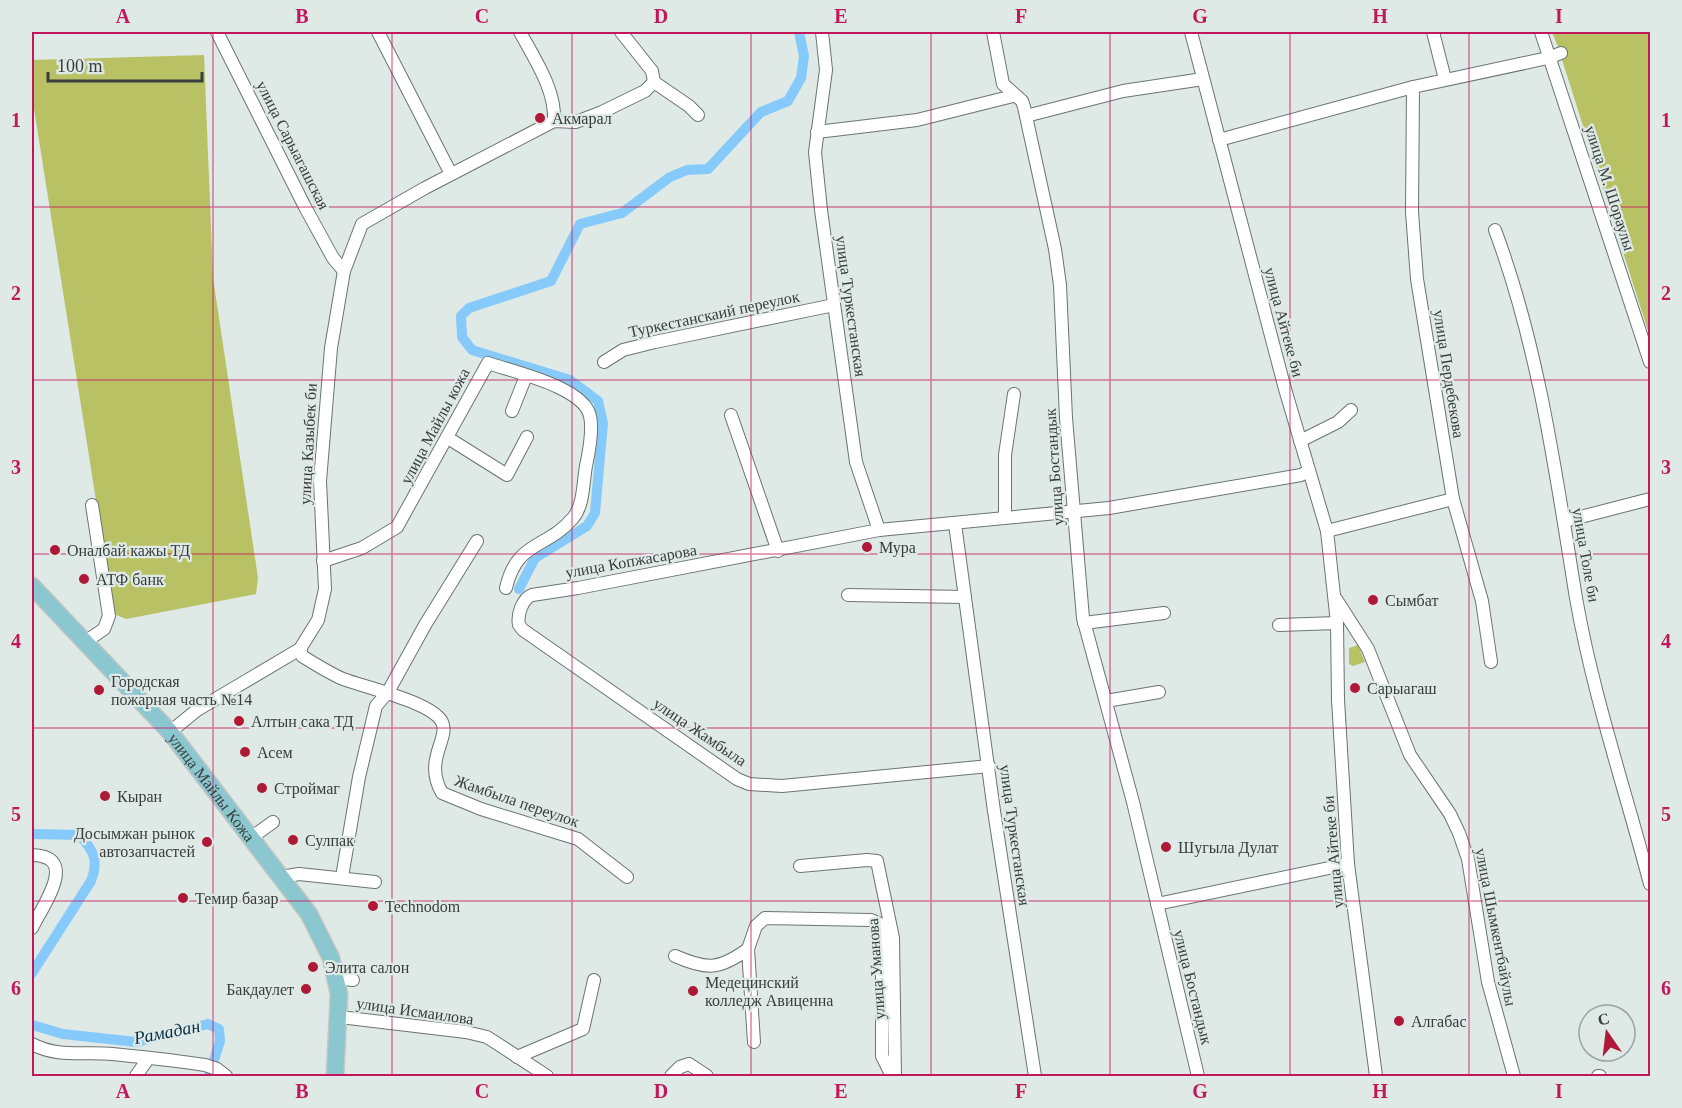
<svg xmlns="http://www.w3.org/2000/svg" width="1682" height="1108" font-family="'Times New Roman',serif">
<style>
.green{fill:#b9c165}
.lines{fill:none;stroke-linecap:round;stroke-linejoin:round}
.canal{stroke:#85cafa;stroke-width:10}
.minor-casing{stroke:#6b7472;stroke-width:14}
.major-casing{stroke:#c4c5c4;stroke-width:19}
.minor{stroke:#fff;stroke-width:12}
.major{stroke:#8bc7cf;stroke-width:16}
.grid{fill:none;stroke:#c2185b;stroke-width:1.5;stroke-opacity:0.55}
.poi-dot{fill:#ae1937;stroke:#dfe9e6;stroke-width:2}
.labels{text-anchor:middle;dominant-baseline:central;stroke-width:4.5;stroke-linejoin:round;paint-order:stroke}
.poi-label{font-size:16px;fill:#393d3c;stroke:#dfe9e6;text-anchor:start}
.street-label{font-size:16px;fill:#393d3c;stroke:#dfe9e6}
.water-label{font-size:18px;font-style:italic;fill:#052e45;stroke:#dfe9e6}
.neatline{fill:none;stroke:#c2185b;stroke-width:2}
.grid-label{font-size:20px;text-anchor:middle;font-weight:bold;fill:#c2185b}
</style>
<rect width="100%" height="100%" fill="#dfe9e6"/>
<g class="green">
<polygon points="1552,32 1650,32 1650,337 1558,47"/>
<polygon points="204,55 213,278 258,578 256,594 126,619 114,614 32,96 32,60"/>
<polygon points="1358,645 1365,662 1353,666 1349,664 1349,648"/>
</g>
<g class="lines">
<g class="canal">
<polyline points="519,589 535,558 587,526 595,513 603,423 598,401 570,380 472,350 462,337 461,316 469,308 551,281 580,224 622,213 670,177 687,170 708,169 761,112 788,101 801,78 804,56 799,32"/>
<path d="M32,834L80,835C94,852 99,860 91,881L32,973"/>
<polyline points="32,1025 63,1034 136,1042 208,1024 219,1029 220,1041 209,1076"/>
</g>
<defs>
<g id="minor">
<polyline points="217,32 305,207 333,258 344,271"/>
<polyline points="378,32 451,174"/>
<path d="M520,32C534,58 556,90 554,121"/>
<polyline points="822,32 826,70 815,152 821,210 856,462 879,530"/>
<polyline points="993,32 1003,84 1022,101 1024,107 1055,249 1060,285 1066,418 1083,618 1133,802 1198,1076"/>
<polyline points="1191,32 1285,389 1327,531 1337,623 1338,700 1348,864 1376,1076"/>
<polyline points="1433,32 1445,79"/>
<polyline points="1541,32 1650,362"/>
<polyline points="654,82 689,106 698,115"/>
<polyline points="1413,87 1412,212 1417,279 1453,499 1482,601 1491,662"/>
<polyline points="1026,116 1123,91 1203,79"/>
<polyline points="817,132 917,120 1013,96"/>
<polyline points="1219,140 1413,87 1548,58 1561,53"/>
<path d="M1495,230C1539,348 1556,475 1576,598C1593,695 1625,789 1650,884"/>
<polyline points="604,362 623,350 655,342 834,305"/>
<polyline points="512,411 526,376"/>
<polyline points="731,415 778,551"/>
<polyline points="448,438 507,475 527,437"/>
<polyline points="1300,441 1338,422 1351,410"/>
<polyline points="1005,516 1005,455 1014,394"/>
<polyline points="1565,521 1650,499"/>
<polyline points="955,524 994,811 1035,1076"/>
<polyline points="1327,531 1453,499"/>
<path d="M323,561L362,548L397,527L488,363C513,372 584,387 590,416C593,429 589,452 586,466C583,482 584,505 573,518C547,549 517,540 506,588"/>
<polyline points="848,595 965,597"/>
<polyline points="1336,599 1368,649 1410,755 1450,814 1459,833 1468,859 1488,982 1514,1076"/>
<polyline points="1084,623 1164,613"/>
<polyline points="1279,625 1337,623"/>
<polyline points="85,642 104,629 109,616 92,505"/>
<path d="M300,649L302,656C315,664 329,673 343,679C364,687 432,702 442,722C450,739 423,760 442,793L481,809L578,839L627,877"/>
<polyline points="1106,701 1159,692"/>
<polyline points="170,732 197,710 300,649 318,620 325,589 320,481 331,348 344,271 362,224 425,188 554,121 576,122 602,112 645,91 654,82 652,71 621,32"/>
<path d="M989,766L782,786L749,784L737,779L523,630L519,625C517,615 522,599 532,595L578,588L879,530L1109,508L1301,475L1309,471"/>
<polyline points="252,837 273,822"/>
<path d="M32,855C80,856 43,905 32,928"/>
<polyline points="800,866 867,860 877,861 893,938 895,1076"/>
<polyline points="281,877 299,874 375,882"/>
<polyline points="342,877 359,777 376,706 388,692 425,625 477,541"/>
<polyline points="1157,904 1348,864"/>
<path d="M675,956C707,970 719,970 748,949"/>
<polyline points="337,978 353,980"/>
<polyline points="340,1017 466,1032 487,1037 547,1076"/>
<polyline points="754,1042 748,949 756,926 765,918 871,920 880,924 882,930 882,1056 892,1076"/>
<path d="M32,1044C58,1058 84,1051 113,1054C143,1057 174,1060 205,1065L217,1069L226,1076"/>
<polyline points="517,1057 583,1029 594,980"/>
<polyline points="136,1076 147,1060"/>
<polyline points="671,1076 680,1067 689,1064 707,1076"/>
<polyline points="1598,1076 1600,1076"/>
</g>
<g id="major">
<path id="s1" d="M32,586L170,732L309,914L331,958L339,994L335,1076"/>
</g>
</defs>
<use href="#minor" class="minor-casing"/>
<use href="#major" class="major-casing"/>
<use href="#minor" class="minor"/>
<use href="#major" class="major"/>
</g>
<path class="grid" d="M213,32V1076M392,32V1076M572,32V1076M751,32V1076M931,32V1076M1110,32V1076M1290,32V1076M1469,32V1076M32,207H1650M32,380H1650M32,554H1650M32,728H1650M32,901H1650"/>
<g class="poi-dot">
<circle cx="540" cy="118" r="6"/>
<circle cx="867" cy="547" r="6"/>
<circle cx="55" cy="550" r="6"/>
<circle cx="84" cy="579" r="6"/>
<circle cx="1373" cy="600" r="6"/>
<circle cx="1355" cy="688" r="6"/>
<circle cx="99" cy="690" r="6"/>
<circle cx="239" cy="721" r="6"/>
<circle cx="245" cy="752" r="6"/>
<circle cx="262" cy="788" r="6"/>
<circle cx="105" cy="796" r="6"/>
<circle cx="293" cy="840" r="6"/>
<circle cx="207" cy="842" r="6"/>
<circle cx="1166" cy="847" r="6"/>
<circle cx="183" cy="898" r="6"/>
<circle cx="373" cy="906" r="6"/>
<circle cx="313" cy="967" r="6"/>
<circle cx="306" cy="989" r="6"/>
<circle cx="693" cy="991" r="6"/>
<circle cx="1399" cy="1021" r="6"/>
</g>
<g class="labels">
<g class="poi-label">
<text x="552" y="118">Акмарал</text>
<text x="879" y="547">Мура</text>
<text x="67" y="550">Оналбай кажы ТД</text>
<text x="96" y="579">АТФ банк</text>
<text x="1385" y="600">Сымбат</text>
<text x="111" y="681">Городская<tspan x="111" dy="18">пожарная часть №14</tspan></text>
<text x="1367" y="688">Сарыагаш</text>
<text x="251" y="721">Алтын сака ТД</text>
<text x="257" y="752">Асем</text>
<text x="274" y="788">Строймаг</text>
<text x="117" y="796">Кыран</text>
<text x="195" y="833" text-anchor="end">Досымжан рынок<tspan x="195" dy="18">автозапчастей</tspan></text>
<text x="305" y="840">Сулпак</text>
<text x="1178" y="847">Шугыла Дулат</text>
<text x="195" y="898">Темир базар</text>
<text x="385" y="906">Technodom</text>
<text x="325" y="967">Элита салон</text>
<text x="705" y="982">Медецинский<tspan x="705" dy="18">колледж Авиценна</tspan></text>
<text x="294" y="989" text-anchor="end">Бакдаулет</text>
<text x="1411" y="1021">Алгабас</text>
</g>
<g class="street-label">
<text transform="translate(293 145) rotate(63)">улица Сарыагашская</text>
<text transform="translate(1610 188) rotate(72)">улица М. Шораулы</text>
<text transform="translate(851 306) rotate(82)">улица Туркестанская</text>
<text transform="translate(714 314) rotate(-12)">Туркестанскаий переулок</text>
<text transform="translate(1284 322) rotate(75)">улица Айтеке би</text>
<text transform="translate(1449 374) rotate(81)">улица Пердебекова</text>
<text transform="translate(435 426) rotate(-62)">улица Майлы кожа</text>
<text transform="translate(308 444) rotate(-87)">улица Казыбек би</text>
<text transform="translate(1054 467) rotate(-94)">улица Бостандык</text>
<text transform="translate(1586 555) rotate(80)">улица Толе би</text>
<text transform="translate(631 561) rotate(-10)">улица Копжасарова</text>
<text transform="translate(700 732) rotate(34)">улица Жамбыла</text>
<text stroke="none"><textPath href="#s1" startOffset="270">улица Майлы Кожа</textPath></text>
<text transform="translate(517 801) rotate(19)">Жамбыла переулок</text>
<text transform="translate(1015 835) rotate(82)">улица Туркестанская</text>
<text transform="translate(1333 852) rotate(-95)">улица Айтеке би</text>
<text transform="translate(1496 927) rotate(79)">улица Шымкентбайулы</text>
<text transform="translate(876 969) rotate(-94)">улица Уманова</text>
<text transform="translate(1193 987) rotate(76)">улица Бостандык</text>
<text transform="translate(415 1011) rotate(8)">улица Исмаилова</text>
</g>
<g class="water-label">
<text transform="translate(167 1032) rotate(-11)">Рамадан</text>
</g>
</g>
<rect width="1682" height="1108" fill="none" stroke="#dfe9e6" stroke-width="66"/>
<g transform="translate(1607 1033) rotate(346)"><circle r="28" fill="#dfe9e6" stroke="#9da4a2" stroke-width="1.5"/>
<path d="M0-4.5L10 22L0 15L-10 22Z" fill="#ae1937"/>
<text y="-9" font-size="16" font-weight="bold" text-anchor="middle" fill="#393d3c">С</text>
</g>
<path d="M48 72v9h154v-9" fill="none" stroke="#393d3c" stroke-width="3"/>
<text x="57" y="72" font-size="18" fill="#393d3c" stroke="#dfe9e6" stroke-width="4.5" paint-order="stroke">100 m</text>
<rect x="33" y="33" width="1616" height="1042" class="neatline"/>
<g class="grid-label">
<text x="123" y="23">A</text>
<text x="302" y="23">B</text>
<text x="482" y="23">C</text>
<text x="661" y="23">D</text>
<text x="841" y="23">E</text>
<text x="1021" y="23">F</text>
<text x="1200" y="23">G</text>
<text x="1380" y="23">H</text>
<text x="1559" y="23">I</text>
<text x="16" y="127">1</text>
<text x="1666" y="127">1</text>
<text x="16" y="300">2</text>
<text x="1666" y="300">2</text>
<text x="16" y="474">3</text>
<text x="1666" y="474">3</text>
<text x="16" y="648">4</text>
<text x="1666" y="648">4</text>
<text x="16" y="821">5</text>
<text x="1666" y="821">5</text>
<text x="16" y="995">6</text>
<text x="1666" y="995">6</text>
<text x="123" y="1098">A</text>
<text x="302" y="1098">B</text>
<text x="482" y="1098">C</text>
<text x="661" y="1098">D</text>
<text x="841" y="1098">E</text>
<text x="1021" y="1098">F</text>
<text x="1200" y="1098">G</text>
<text x="1380" y="1098">H</text>
<text x="1559" y="1098">I</text>
</g>
</svg>
